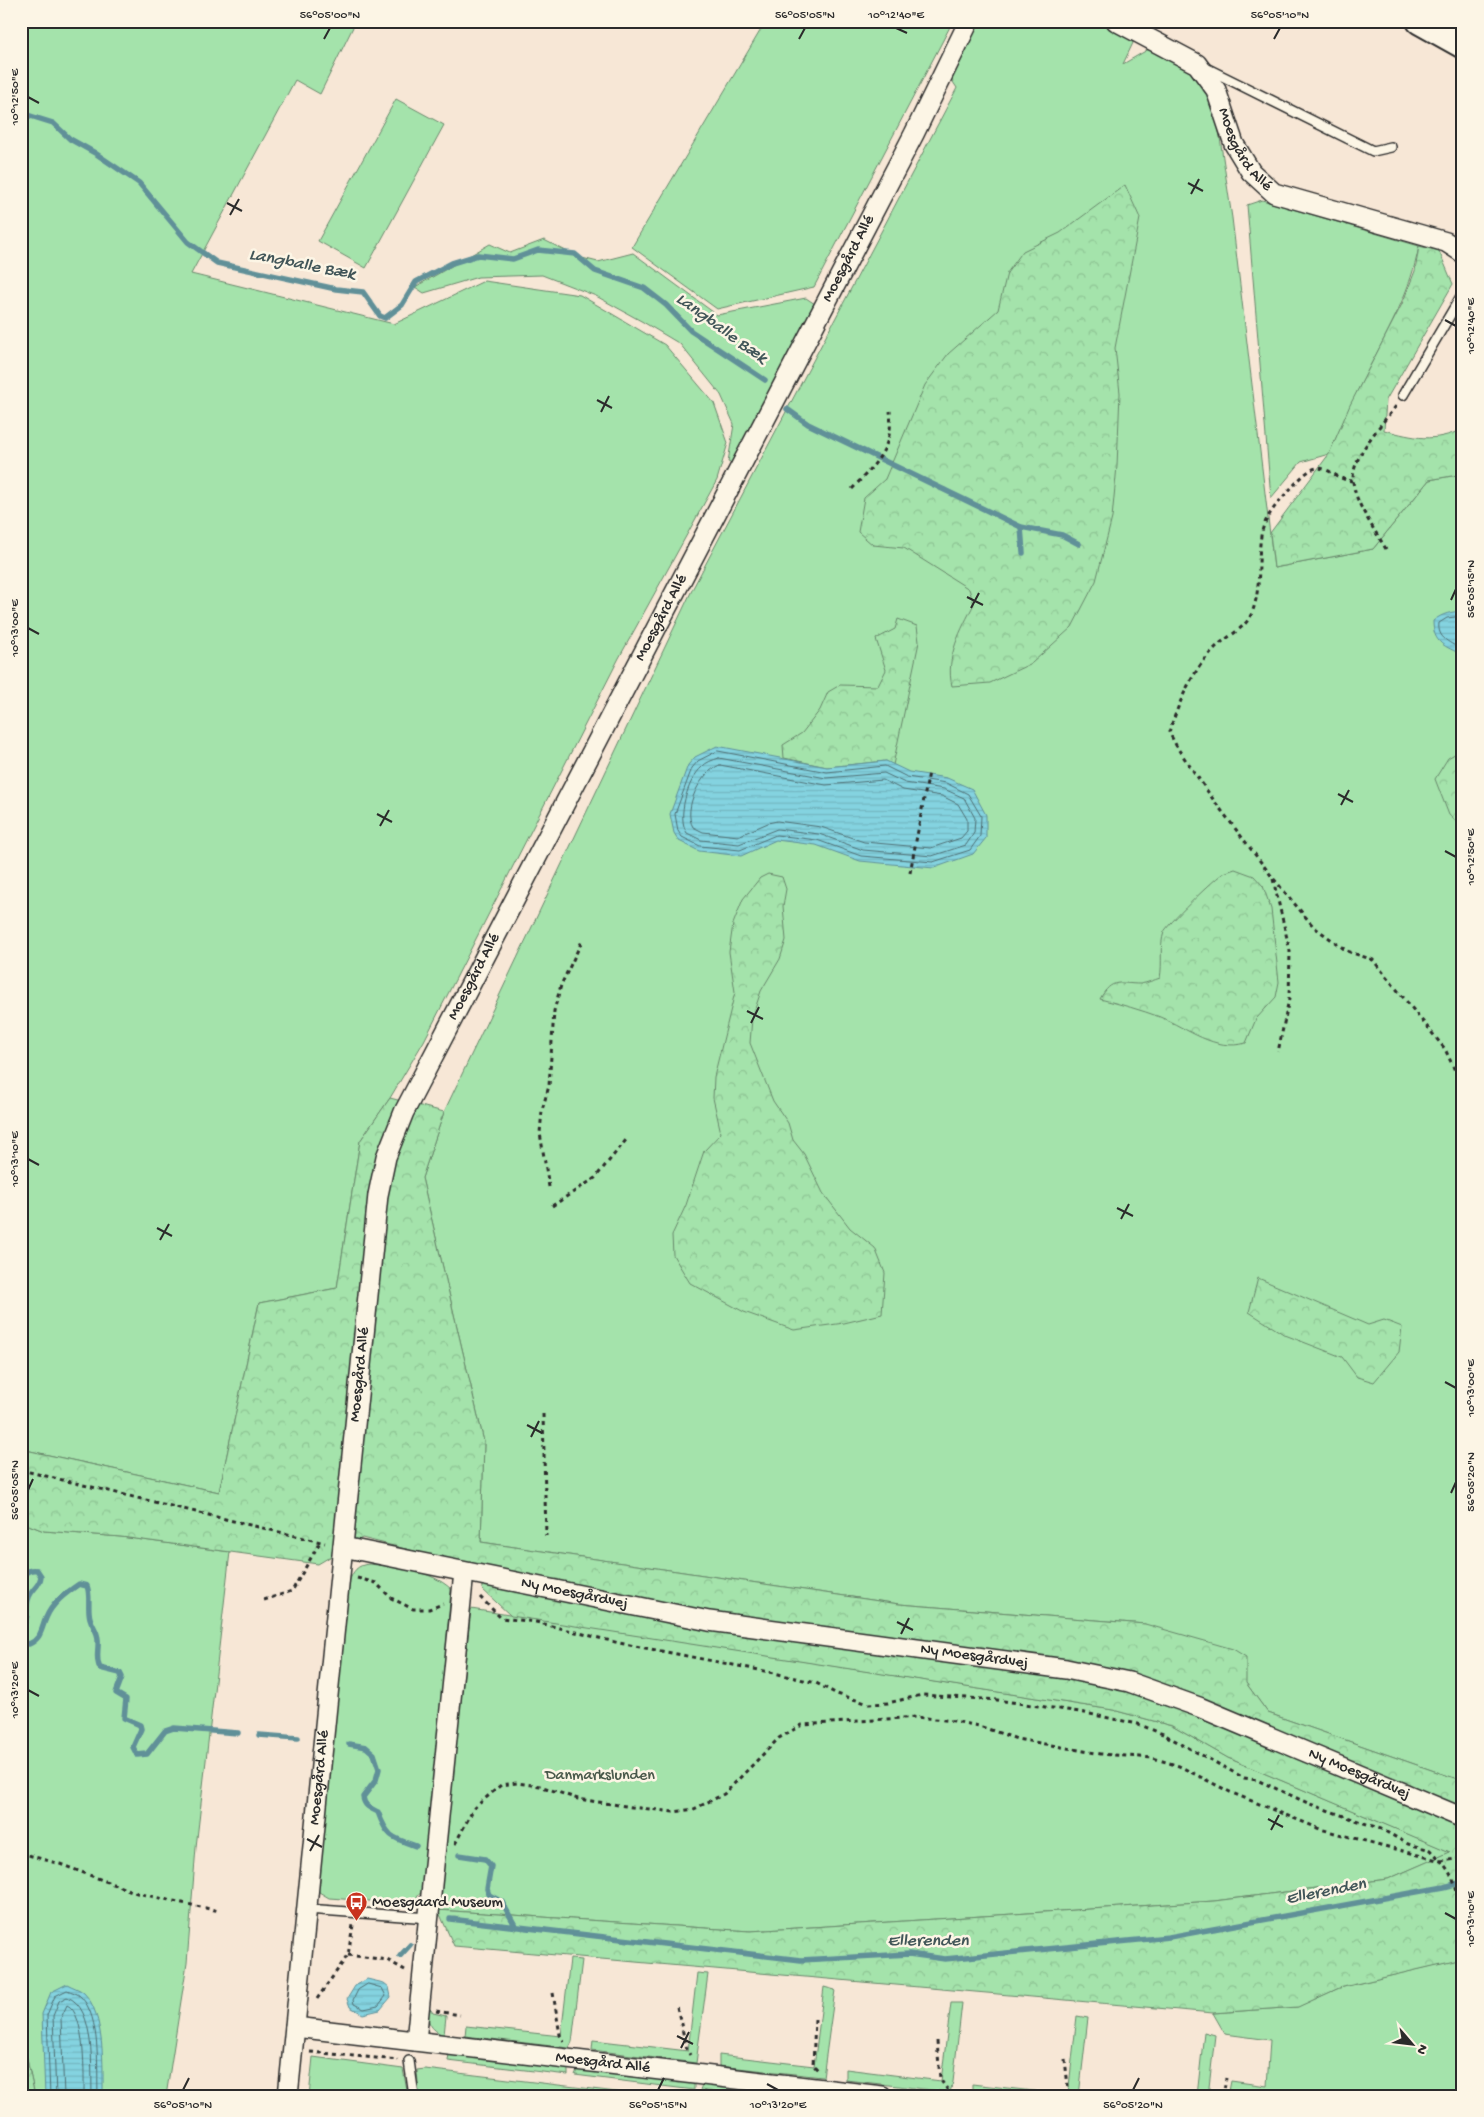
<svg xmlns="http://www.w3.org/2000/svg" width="1484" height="2117" font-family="'Gochi Hand',sans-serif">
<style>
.green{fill:#a4e3ab;stroke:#68876b}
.forest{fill:url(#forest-crowns);stroke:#68876b}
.water{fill:url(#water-rules);stroke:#609098}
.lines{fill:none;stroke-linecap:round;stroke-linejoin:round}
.shore{stroke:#4f6e73;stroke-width:1}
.stream{stroke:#609098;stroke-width:5.5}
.lane-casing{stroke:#2b2b2b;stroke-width:12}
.street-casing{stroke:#2b2b2b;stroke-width:22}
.secondary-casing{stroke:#2b2b2b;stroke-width:30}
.path{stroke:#2b2b2b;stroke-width:3;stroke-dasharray:4 4;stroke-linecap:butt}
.lane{stroke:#fcf5e5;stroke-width:9}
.street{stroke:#fcf5e5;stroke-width:19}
.secondary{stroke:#fcf5e5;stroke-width:26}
.ticks{fill:none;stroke:#2b2b2b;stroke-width:2}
.labels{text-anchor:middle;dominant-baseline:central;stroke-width:5;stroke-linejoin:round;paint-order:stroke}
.street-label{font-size:16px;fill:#2b2b2b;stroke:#fcf5e5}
.park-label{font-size:16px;fill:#49594b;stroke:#fcf5e5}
.poi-label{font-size:16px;fill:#2b2b2b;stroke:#fcf5e5;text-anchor:start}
.water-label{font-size:18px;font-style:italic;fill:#415558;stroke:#fcf5e5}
.neatline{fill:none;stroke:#2b2b2b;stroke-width:2}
.ticks-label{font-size:12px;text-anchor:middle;fill:#2b2b2b}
</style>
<defs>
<pattern id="forest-crowns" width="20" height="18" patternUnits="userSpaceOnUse" patternTransform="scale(1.25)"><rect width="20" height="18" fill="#a4e3ab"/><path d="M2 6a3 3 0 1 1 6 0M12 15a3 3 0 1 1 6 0" fill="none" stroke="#8dc393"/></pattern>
<pattern id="water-rules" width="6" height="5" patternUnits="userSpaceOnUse" patternTransform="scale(1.25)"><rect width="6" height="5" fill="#84d3e0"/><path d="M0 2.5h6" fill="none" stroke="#72b5c0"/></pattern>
</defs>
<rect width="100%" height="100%" fill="#f7e7d6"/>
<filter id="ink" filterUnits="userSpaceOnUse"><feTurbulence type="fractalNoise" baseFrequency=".02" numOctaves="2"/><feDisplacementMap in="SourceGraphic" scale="10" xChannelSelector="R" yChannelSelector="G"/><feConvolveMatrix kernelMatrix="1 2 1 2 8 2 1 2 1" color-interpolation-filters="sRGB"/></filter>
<g filter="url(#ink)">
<g class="green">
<polygon points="21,21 356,21 320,94 295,80 191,274 394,324 484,281 580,295 665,345 714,403 728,443 717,480 619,658 424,1041 390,1098 360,1141 337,1288 259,1303 219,1492 21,1449"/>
<polygon points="766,21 953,21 814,287 717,309 632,247"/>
<polygon points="980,21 1102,21 1124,32 1133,43 1123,64 1149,49 1179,60 1203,83 1216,111 1232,218 1274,568 1373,549 1429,480 1463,474 1463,1781 1268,1713 1246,1683 1145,1624 899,1604 481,1542 484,1442 422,1178 444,1112 693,588 957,88 949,76"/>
<polygon points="396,99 444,125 366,268 318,241"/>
<path d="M1262,200L1419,246C1411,290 1390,327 1370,366C1355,395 1342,424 1329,454L1301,462L1271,498L1247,205Z"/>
<polygon points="544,240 578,257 598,262 633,253 717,315 806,298 815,304 733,464 728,462 734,424 721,395 680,344 643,322 596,296 542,275 478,277 424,293 415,287 490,244 510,253"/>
<polygon points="21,1522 44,1531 121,1537 230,1552 196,1847 187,1963 166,2096 35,2096 21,2032"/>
<path d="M369,1564C396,1567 431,1570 451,1589L427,1876L423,1890L411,1904L329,1898L319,1892L318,1886L349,1582C353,1571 357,1565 369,1564Z"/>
<polygon points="471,1609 1113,1710 1172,1726 1228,1758 1451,1852 1388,1879 1214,1901 750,1931 438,1910"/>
<polygon points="570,1959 582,1960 572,2042 569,2048 465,2036 466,2026 561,2036"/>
<polygon points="1461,1959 1463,1964 1463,2096 1228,2096 1231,2081 1267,2086 1270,2040 1225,2034 1213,2013 1297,2007 1339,1988"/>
<polygon points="697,1973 708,1974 696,2063 592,2050 593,2040 688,2051"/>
<polygon points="824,1987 835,1990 823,2077 719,2066 719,2055 814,2066"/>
<polygon points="951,2003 962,2003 953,2082 950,2092 846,2080 846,2069 941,2081"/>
<path d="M428,2006L433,2013L446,2016L444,2035C430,2030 426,2020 428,2006Z"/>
<polygon points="1077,2016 1088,2018 1079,2096 972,2094 972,2084 1068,2095"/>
<polygon points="1204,2032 1215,2035 1208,2096 1197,2096"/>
<polygon points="449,2054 568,2068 568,2075 448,2061"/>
<polygon points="313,2057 403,2069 408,2096 309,2096"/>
<polygon points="578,2068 694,2082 694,2090 575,2075"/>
<polygon points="417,2070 425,2069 650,2096 419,2096"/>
<polygon points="703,2082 819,2096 752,2096 700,2090"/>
</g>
<g class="forest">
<path d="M1125,185L1140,218L1115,348L1120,393L1117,466L1112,518L1096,581L1072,627L1032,663L990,683L952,686C945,657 961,630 974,604L969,589L904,548L873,545L858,532L864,498L885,479L925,385L948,354L998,310L1007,273L1023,251L1060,233Z"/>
<path d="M1419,246L1439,251L1453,284L1386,400L1384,430C1415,438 1433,443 1463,429V474L1429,480L1373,549L1274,568L1270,533L1329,454L1350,405L1402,304L1415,271Z"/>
<polygon points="898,619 917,626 919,642 893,765 886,761 827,767 784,758 783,745 802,733 820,710 828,692 840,685 878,686 886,670 876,639 895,629"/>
<polygon points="1463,749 1463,828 1449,815 1435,779 1448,758"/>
<path d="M1235,869L1254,876L1263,886L1271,909L1279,982L1276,997L1256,1019L1246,1043C1215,1052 1187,1028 1160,1017C1141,1010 1120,1004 1100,999C1112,977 1120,984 1140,984C1147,983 1154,980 1160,978C1163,963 1159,947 1164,932C1166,926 1213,880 1221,875C1224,872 1230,871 1235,869Z"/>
<polygon points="768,874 782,877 786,889 783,906 786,940 780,959 761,991 752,1018 750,1043 773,1101 788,1123 793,1140 804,1154 823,1193 850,1228 875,1248 885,1273 882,1314 844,1323 794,1330 744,1312 690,1283 673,1255 672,1235 686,1205 704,1151 721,1133 713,1098 714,1077 735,992 729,952 733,924 743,899 760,878"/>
<polygon points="390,1098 444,1112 422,1178 484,1442 481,1542 899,1604 1145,1624 1233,1649 1246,1657 1246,1683 1268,1713 1463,1781 1463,1959 1339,1988 1298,2007 1213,2013 454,1946 438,1910 750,1931 1214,1901 1388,1879 1450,1852 1228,1758 1172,1726 1113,1710 511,1616 482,1589 481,1568 362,1538 318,1564 121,1537 44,1531 21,1522 21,1449 219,1492 259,1303 337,1288 360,1141"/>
<polygon points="1258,1278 1368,1325 1384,1320 1402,1327 1399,1352 1374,1382 1357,1377 1342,1357 1285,1335 1249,1312"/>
<polygon points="21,2032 35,2096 21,2096"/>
</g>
<g class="water">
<path d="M1463,611V655C1445,646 1433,644 1433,621C1443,613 1451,612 1463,611Z"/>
<polygon points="717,746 827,767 886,761 909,772 947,778 972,789 986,815 986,838 973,854 934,868 860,861 816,845 776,840 741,856 699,851 679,841 674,833 670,814 688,765 695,757"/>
<polygon points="367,1979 384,1983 389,1987 391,1997 380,2010 363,2014 350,2007 347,1999 355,1986"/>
<path d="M67,1984C72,1987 80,1989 84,1993C105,2014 103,2067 103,2096H45L42,2014L51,1992Z"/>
</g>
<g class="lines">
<g class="shore">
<path d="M1463,616L1447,618L1439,623C1437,639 1451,643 1463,650"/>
<polygon points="718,751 827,772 885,766 907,777 946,783 968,794 981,816 980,836 970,850 933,862 861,856 817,840 776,835 740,850 700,846 682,837 678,831 675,814 692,768 698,761"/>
<path d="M719,758L826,778L884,773L905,783L944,789L964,798L975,818L974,833L966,845L932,856L863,850L819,834L777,829L739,844L701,840L687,833C676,817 688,779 702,767C706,762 713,760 719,758Z"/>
<path d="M720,765L826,785L883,780L903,790L942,796L958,804L967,819V831L961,838L931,848L864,842L821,827L777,821L768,823L738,836L703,832L693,827C682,809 701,771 720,765Z"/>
<polygon points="368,1984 382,1988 386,1996 378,2006 364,2009 354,2004 353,2000 358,1990"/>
<path d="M50,2096L47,2015L55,1996L67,1990C71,1992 78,1993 81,1997C101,2017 97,2069 98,2096"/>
<path d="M56,2096L53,2016L59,2001L67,1997C96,2007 91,2070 92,2096"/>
<path d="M64,2096L61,2018L67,2005C86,2013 84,2078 84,2096"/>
</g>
<g class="stream">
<polyline points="21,113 53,123 70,139 95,153 139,183 188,242 217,263 336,289 363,292 380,316 385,318 402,305 416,282 452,263 478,255 513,259 538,250 575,254 595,271 644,288 666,305 691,331 765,380"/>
<polyline points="787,409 808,424 1021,527 1062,535 1079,544"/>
<polyline points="1021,527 1023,553"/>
<path d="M21,1577C27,1572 29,1569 37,1570L41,1576C40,1587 32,1588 29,1597C24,1608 31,1618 21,1628"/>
<path d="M21,1642L29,1644C42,1638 41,1629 46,1618C52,1603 66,1593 79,1584L87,1586C91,1596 87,1607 90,1618C92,1626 98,1631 98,1640C99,1649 95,1659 100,1668L120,1673L122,1677L116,1693L126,1699L124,1718L140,1725L141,1729L133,1747L137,1755L147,1754L165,1731L174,1728L238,1733"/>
<polyline points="259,1735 298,1738"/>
<path d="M349,1744L366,1747L374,1754L379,1769L376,1780L363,1797C364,1806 370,1808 378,1812C387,1837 392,1838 416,1846"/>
<polyline points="459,1855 485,1859 491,1866 487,1889 489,1895 502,1902 516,1927"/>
<polyline points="450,1919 801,1960 909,1954 945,1959 1169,1937 1444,1887 1463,1882"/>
<polyline points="400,1956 410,1945"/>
</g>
<defs>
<g id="lane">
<polyline points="1204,67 1373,151 1391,147"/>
<polyline points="1403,395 1463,293"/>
<polyline points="307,1909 429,1918"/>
<polyline points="409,2061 414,2096"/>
</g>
<g id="street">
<path id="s1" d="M1116,21L1197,64L1216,90L1234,144L1251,172L1274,193L1446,242L1463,253"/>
<path id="s2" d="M343,1547L709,1621L1066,1669L1129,1682L1199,1707L1463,1818"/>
<path id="s3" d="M295,2027L882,2096"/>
<polyline points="416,2041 464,1572"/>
<path id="s4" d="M288,2096L378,1195L386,1157L404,1112L914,134L969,21"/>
</g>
<polyline id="secondary" points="1420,21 1463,45"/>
</defs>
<use href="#lane" class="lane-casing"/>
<use href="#street" class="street-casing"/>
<use href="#secondary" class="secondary-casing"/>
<g class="path">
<path d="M1353,481C1337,480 1332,469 1318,468C1309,468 1300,479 1294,485C1281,499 1264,516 1261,536C1257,562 1262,590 1251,615C1244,630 1225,637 1214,649C1191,673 1180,700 1169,732L1178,749L1215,802L1273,878L1314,927L1347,951L1373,960L1445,1049L1463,1088"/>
<path d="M852,489C875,464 894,448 890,411"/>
<path d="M1386,549C1375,530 1353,501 1353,479C1353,455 1382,424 1396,406"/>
<polyline points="910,873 929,772"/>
<polyline points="1273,879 1290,951 1289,999 1278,1052"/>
<polyline points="549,1187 540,1133 542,1110 549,1086 554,1011 561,985 583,939"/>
<polyline points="552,1206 595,1178 626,1140"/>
<polyline points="543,1414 546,1536"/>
<polyline points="21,1470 325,1543"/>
<polyline points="357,1578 376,1583 391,1598 413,1609 429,1609 443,1604"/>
<polyline points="480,1597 501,1618 536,1622 619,1643 770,1672 816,1683 837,1694 869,1704 888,1703 922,1695 997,1700 1080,1712 1138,1724 1163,1734 1244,1778 1257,1780 1310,1804 1381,1829 1408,1844 1431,1850 1441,1861 1463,1858"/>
<polyline points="264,1600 292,1591 320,1542"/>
<path d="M455,1844L474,1808L501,1785L517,1783L540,1786L578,1799L632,1807L674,1812L694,1809L724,1794L779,1738L802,1725L916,1717L954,1721L979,1726L1017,1739L1101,1754L1153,1758L1179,1766L1230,1792L1320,1829L1441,1861C1456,1877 1459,1899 1463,1920"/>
<polyline points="21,1853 60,1864 137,1893 219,1911"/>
<polyline points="348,1955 387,1960 405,1970"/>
<polyline points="553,1993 560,2035 564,2041"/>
<polyline points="317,1999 348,1955 353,1925"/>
<polyline points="677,2007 687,2050 690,2055"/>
<polyline points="436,2011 460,2015"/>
<polyline points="815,2019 813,2065 818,2070"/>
<polyline points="937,2041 940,2079 952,2096"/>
<polyline points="310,2052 398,2060"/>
<polyline points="1065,2059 1069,2096"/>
<polyline points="1223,2096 1226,2078"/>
</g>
<use href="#lane" class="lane"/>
<use href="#street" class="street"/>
<use href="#secondary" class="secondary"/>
</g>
</g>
<path class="ticks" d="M896,28L907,33M324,39L330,28M799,39L805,28M1274,39L1280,28M28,97L39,103M1188,183L1203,191M1191,194L1199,179M227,203L242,211M230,215L239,199M1445,320L1456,326M597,400L612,408M601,412L609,396M967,597L983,605M1451,600L1456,589M971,608L979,593M28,628L39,634M1338,794L1353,802M1341,805L1349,790M377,814L392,822M380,826L389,810M1445,851L1456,857M747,1011L763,1019M751,1023L759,1007M28,1159L39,1165M1117,1208L1133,1216M1121,1219L1129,1204M157,1228L172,1236M160,1240L169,1224M1445,1382L1456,1388M527,1425L542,1433M531,1437L539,1421M28,1490L33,1479M1451,1493L1456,1482M897,1622L913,1630M901,1634L909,1618M28,1690L39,1696M1268,1819L1283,1827M1271,1830L1279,1815M307,1839L322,1847M310,1851L319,1835M1445,1913L1456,1919M677,2036L693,2044M681,2048L689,2032M767,2084L778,2090M183,2090L189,2078M658,2090L664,2078M1133,2090L1139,2078"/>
<defs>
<symbol id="bus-pin" viewBox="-11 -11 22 30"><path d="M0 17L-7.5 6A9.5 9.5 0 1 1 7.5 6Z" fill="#c8321e" stroke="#fcf5e5"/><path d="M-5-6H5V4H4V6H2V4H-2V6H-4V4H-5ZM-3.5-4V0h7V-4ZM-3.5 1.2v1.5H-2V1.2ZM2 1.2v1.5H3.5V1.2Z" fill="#fff"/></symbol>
</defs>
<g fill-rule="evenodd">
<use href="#bus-pin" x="344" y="1890" width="25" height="34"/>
</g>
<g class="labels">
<g class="street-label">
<text stroke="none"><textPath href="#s1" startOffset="191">Moesgård Allé</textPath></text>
<text stroke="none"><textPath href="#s4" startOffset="1955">Moesgård Allé</textPath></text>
<text stroke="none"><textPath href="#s4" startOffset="1550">Moesgård Allé</textPath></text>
<text stroke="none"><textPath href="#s4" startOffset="1145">Moesgård Allé</textPath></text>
<text stroke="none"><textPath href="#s4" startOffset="725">Moesgård Allé</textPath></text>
<text stroke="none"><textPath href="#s2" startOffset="236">Ny Moesgårdvej</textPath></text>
<text stroke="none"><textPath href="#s2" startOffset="641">Ny Moesgårdvej</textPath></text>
<text stroke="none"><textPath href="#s2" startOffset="1046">Ny Moesgårdvej</textPath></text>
<text stroke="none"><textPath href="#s4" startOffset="320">Moesgård Allé</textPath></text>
<text stroke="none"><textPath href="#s3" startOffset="310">Moesgård Allé</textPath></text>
</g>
<g class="park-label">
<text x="600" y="1776">Danmarkslunden</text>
</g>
<g class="poi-label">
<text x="372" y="1903">Moesgaard Museum</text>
</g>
<g class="water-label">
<text transform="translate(302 265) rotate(11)">Langballe Bæk</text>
<text transform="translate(721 329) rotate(36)">Langballe Bæk</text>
<text transform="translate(1326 1892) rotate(-11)">Ellerenden</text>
<text x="928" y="1941">Ellerenden</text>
</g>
</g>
<rect width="1484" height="2117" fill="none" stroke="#fcf5e5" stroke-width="55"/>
<g transform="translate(1412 2044) rotate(118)" stroke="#fcf5e5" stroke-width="4" paint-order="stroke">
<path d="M0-4L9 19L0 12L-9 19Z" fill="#2b2b2b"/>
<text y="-8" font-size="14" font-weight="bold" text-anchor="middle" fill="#2b2b2b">N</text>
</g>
<rect x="28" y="28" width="1428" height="2062" class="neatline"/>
<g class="ticks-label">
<text x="330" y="18">56°05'00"N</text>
<text x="805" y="18">56°05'05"N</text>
<text x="896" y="18">10°12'40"E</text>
<text x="1280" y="18">56°05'10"N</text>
<text transform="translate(14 97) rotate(-90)" y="4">10°12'50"E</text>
<text transform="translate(1470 326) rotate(-90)" y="4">10°12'40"E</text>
<text transform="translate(1470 589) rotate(-90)" y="4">56°05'15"N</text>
<text transform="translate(14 628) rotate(-90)" y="4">10°13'00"E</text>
<text transform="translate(1470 857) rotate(-90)" y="4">10°12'50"E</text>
<text transform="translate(14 1159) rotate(-90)" y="4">10°13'10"E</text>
<text transform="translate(1470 1388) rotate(-90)" y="4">10°13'00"E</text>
<text transform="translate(1470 1482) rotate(-90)" y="4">56°05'20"N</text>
<text transform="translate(14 1490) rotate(-90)" y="4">56°05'05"N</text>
<text transform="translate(14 1690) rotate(-90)" y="4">10°13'20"E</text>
<text transform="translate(1470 1919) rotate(-90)" y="4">10°13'10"E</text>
<text x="183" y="2108">56°05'10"N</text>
<text x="658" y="2108">56°05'15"N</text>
<text x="778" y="2108">10°13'20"E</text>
<text x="1133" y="2108">56°05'20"N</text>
</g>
</svg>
